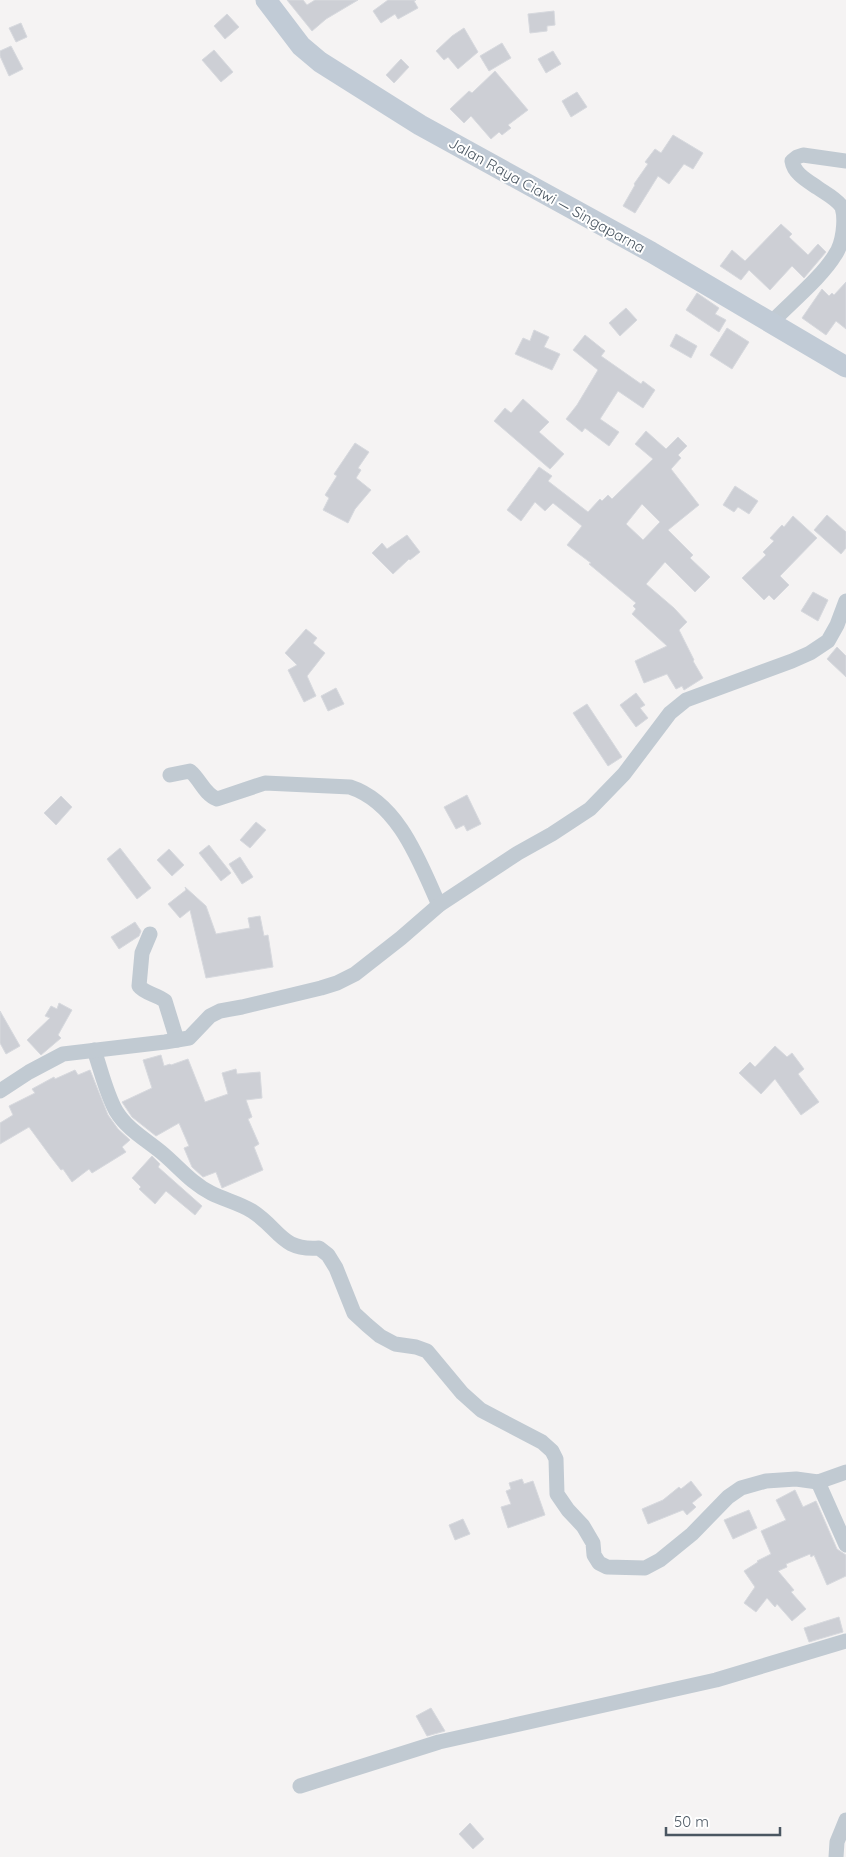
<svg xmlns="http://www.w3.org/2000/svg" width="846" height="1857" font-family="Quicksand,sans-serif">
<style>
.building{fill:#cdcfd5;stroke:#d7d9de;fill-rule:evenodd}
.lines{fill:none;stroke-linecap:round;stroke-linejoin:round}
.minor{stroke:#c1cad2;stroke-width:15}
.secondary{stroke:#c1cbd6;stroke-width:21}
.labels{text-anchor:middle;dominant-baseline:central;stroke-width:4;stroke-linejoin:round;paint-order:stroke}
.street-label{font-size:15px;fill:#4a5661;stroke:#fff}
</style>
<rect width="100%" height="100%" fill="#f5f3f3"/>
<g class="building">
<polygon points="287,0 303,0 307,5 315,0 358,0 326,19 312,31"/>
<polygon points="388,0 416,0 414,1 418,8 398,19 395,14 381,23 373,11"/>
<polygon points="554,11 555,25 547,26 547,31 530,33 528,14"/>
<polygon points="227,14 239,27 225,39 214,26"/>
<polygon points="21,23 27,37 16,42 9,28"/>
<polygon points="464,28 478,52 458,69 448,57 444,60 436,51 452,36"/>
<polygon points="502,43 511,58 489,71 480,56"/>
<polygon points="11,46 23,69 9,76 0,56 0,51"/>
<polygon points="214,50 233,72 221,82 202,60"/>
<polygon points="553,51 561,64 546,73 538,59"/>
<polygon points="401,59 409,67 394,83 386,75"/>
<polygon points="495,71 528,110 508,125 511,128 502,135 499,132 491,139 471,116 464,123 450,109 469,91 472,93"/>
<polygon points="577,92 587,107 571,117 562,101"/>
<polygon points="673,135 703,153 693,169 684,164 669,184 658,176 635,213 623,206 635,185 634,184 648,164 645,162 655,149 661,153"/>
<polygon points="781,224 792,234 789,237 808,255 818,244 826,252 804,278 792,266 770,290 749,270 741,280 720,266 732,250 745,261"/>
<polygon points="846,282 846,329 836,321 826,335 802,318 822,289 829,296 832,293 834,295"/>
<polygon points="697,293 719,308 715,314 726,320 719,332 686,310"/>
<polygon points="626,308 637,320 620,336 609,323"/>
<polygon points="727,328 749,342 732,369 710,355"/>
<polygon points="534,330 549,337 544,347 560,354 552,370 515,354 523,338 530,341"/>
<polygon points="676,334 697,346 691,358 670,346"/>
<polygon points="585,335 605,351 601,356 641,384 643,381 655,390 643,408 618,391 600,419 619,432 609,446 585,428 582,432 566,419 577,405 598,370 573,350"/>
<polygon points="523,399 549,422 539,432 564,454 550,469 494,421 505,408 511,413"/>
<path d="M646,431L666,449L678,437L687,446L678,455L681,458L671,469L699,505L668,530L693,555L690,558L710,577L695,592L665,562L646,584L674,608L687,622L679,630L694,660L693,661L703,678L684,690L682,686L676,689L667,674L644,683L635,661L667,646L632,614L636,609L633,606L636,603L589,564L591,563L567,545L582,526L553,503L545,511L535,502L521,521L507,510L539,467L552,476L548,481L588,512L600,499L602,501L608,495L612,499L653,459L635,444ZM642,504L660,522L643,540L626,524Z"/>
<polygon points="355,443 369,452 358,468 361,470 356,478 371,490 355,509 348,523 323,510 329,498 325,495 337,476 334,474"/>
<polygon points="735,486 758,501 749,514 738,507 734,512 723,505"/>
<polygon points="827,515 846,532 846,548 841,554 814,530"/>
<polygon points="793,516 817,538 780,576 789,585 774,600 769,595 764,600 742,578 766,555 763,552 774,541 770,538 782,525 784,527"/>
<polygon points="407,535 420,552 410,560 409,559 393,574 372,553 382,543 387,549"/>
<polygon points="813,592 828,600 818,621 801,611"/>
<polygon points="306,629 317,638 313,643 325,653 307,676 316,696 304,702 288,670 297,665 285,653"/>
<polygon points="837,647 846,656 846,677 827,659"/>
<polygon points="336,688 344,704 328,711 321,696"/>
<polygon points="636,693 645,705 640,708 648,718 636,727 620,705"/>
<polygon points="587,704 622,757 608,766 573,713"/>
<polygon points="467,795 481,824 467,831 464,825 456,829 444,807"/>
<polygon points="61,796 72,807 56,825 44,813"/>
<polygon points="256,822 266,830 250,848 240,840"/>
<polygon points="209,845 231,873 221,881 199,853"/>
<polygon points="120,848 151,888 137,899 107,859"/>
<polygon points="169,849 184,865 172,876 157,860"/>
<polygon points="240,857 253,877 242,884 229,864"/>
<polygon points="185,887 206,906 216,934 250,928 248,918 260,916 264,936 268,935 273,967 206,978 190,910 180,918 168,904 186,890"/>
<polygon points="135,922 141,931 139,936 119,949 111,937"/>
<polygon points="59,1003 72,1010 58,1035 61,1038 41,1055 27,1040 50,1018 45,1016 51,1006 57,1009"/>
<polygon points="0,1011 20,1046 6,1054 0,1043"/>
<polygon points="775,1046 787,1057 792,1053 804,1069 798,1074 819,1102 801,1115 775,1079 761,1094 739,1073 750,1062 755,1067"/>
<polygon points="161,1055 164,1066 170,1064 171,1065 188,1059 205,1102 228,1094 222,1073 236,1069 237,1074 260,1072 262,1098 246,1100 252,1117 248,1119 259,1144 254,1147 263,1170 222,1188 216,1172 203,1177 192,1167 184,1148 189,1146 179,1123 156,1136 132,1117 122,1102 152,1088 143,1060"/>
<polygon points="75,1070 78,1075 90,1070 108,1115 118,1129 130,1140 122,1147 126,1152 92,1173 89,1169 72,1182 63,1169 61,1170 51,1157 29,1127 0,1144 0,1123 13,1115 9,1106 35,1093 32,1089 54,1077 55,1079"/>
<polygon points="152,1156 160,1164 158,1167 202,1206 195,1215 166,1191 155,1204 139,1189 141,1187 132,1178"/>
<polygon points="522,1479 524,1484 533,1481 545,1515 508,1528 501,1507 511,1504 506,1491 511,1489 509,1483"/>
<polygon points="691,1481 702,1495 692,1503 696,1507 687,1515 683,1510 648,1524 642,1509 663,1500 679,1487 681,1489"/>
<polygon points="795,1490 803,1507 816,1501 837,1549 846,1555 846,1576 827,1585 814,1555 811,1557 810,1554 786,1564 787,1567 778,1571 794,1590 791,1592 806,1609 792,1621 777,1604 775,1607 767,1598 756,1612 744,1603 755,1587 744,1571 758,1562 757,1561 771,1554 761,1531 786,1520 776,1500"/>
<polygon points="749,1510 757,1528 733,1539 724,1520"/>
<polygon points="463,1519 470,1534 455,1540 449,1525"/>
<polygon points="839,1617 843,1632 809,1642 804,1628"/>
<polygon points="431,1708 445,1731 427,1736 416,1716"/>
<polygon points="470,1823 484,1839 473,1849 459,1834"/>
</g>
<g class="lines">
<g class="minor">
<path d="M772,322C790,303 822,277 835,255C843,244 846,220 842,207C837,199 825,193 818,188C808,181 794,174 792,161L797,157L803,155L846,161"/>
<path d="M170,775L190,771C200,779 204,794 217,799L265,783L350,787C399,803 420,863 439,905"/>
<path d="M150,934L142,953L139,986C145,994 157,994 165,1001L177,1040"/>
<path d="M94,1050C101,1070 106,1093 116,1111C127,1129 145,1139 161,1152C178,1166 191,1183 211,1193C225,1200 239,1203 252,1211C280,1229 281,1251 319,1248L328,1255L336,1268L354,1313L367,1325L380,1336L395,1344L416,1347L427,1351L462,1393L481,1410L542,1442L552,1451L556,1459L557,1494L568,1510L583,1526L593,1543L594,1555L599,1563L607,1567L645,1568L660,1560L692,1534L728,1497L741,1488L766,1481L796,1479L818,1482L846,1472"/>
<polyline points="0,1091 29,1072 63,1054 165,1042 189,1038 210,1016 220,1011 242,1007 321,988 337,983 355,974 401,938 439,905 518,853 552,834 590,809 624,774 670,713 686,700 792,661 810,653 828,641 837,625 846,601"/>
<polyline points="818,1482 846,1545"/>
<polyline points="300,1786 439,1742 716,1680 846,1641"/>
<polyline points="836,1857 837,1842 846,1820"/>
</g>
<polyline class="secondary" points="266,0 301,46 320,62 420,125 651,252 846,367"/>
</g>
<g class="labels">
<g class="street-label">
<text transform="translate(547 195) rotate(29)">Jalan Raya Ciawi — Singaparna</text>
</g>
</g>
<path d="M666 1827v8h114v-8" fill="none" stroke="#4a5661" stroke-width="2.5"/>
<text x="674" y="1827" font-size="15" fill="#4a5661" stroke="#ffffff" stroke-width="4" paint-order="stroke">50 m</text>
</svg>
